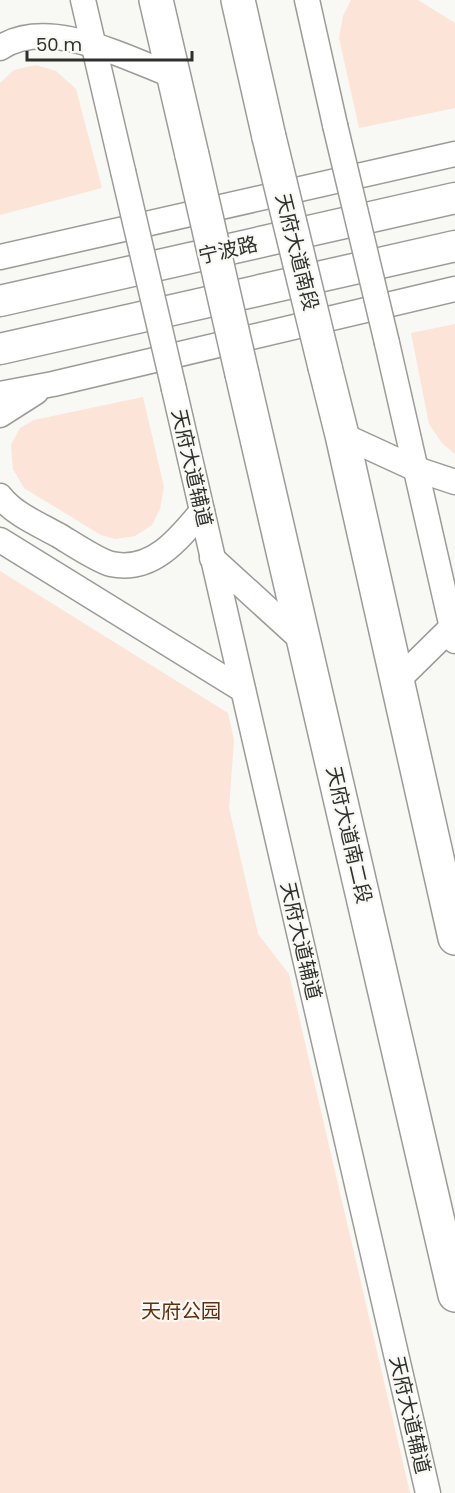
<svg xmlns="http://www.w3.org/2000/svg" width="455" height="1493" font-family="Poppins,'Noto Sans SC',sans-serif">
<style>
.green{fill:#fce4d8}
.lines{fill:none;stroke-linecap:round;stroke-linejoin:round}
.minor-casing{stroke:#9b9b97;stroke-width:27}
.major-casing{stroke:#9b9b97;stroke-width:33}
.highway-casing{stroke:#9b9b97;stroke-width:36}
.minor{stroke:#fff;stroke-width:24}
.major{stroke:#fff;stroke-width:30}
.highway{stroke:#fff;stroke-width:33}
.minor-bridge-casing{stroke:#9b9b97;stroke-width:27;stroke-linecap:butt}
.highway-bridge-casing{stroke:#9b9b97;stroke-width:36;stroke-linecap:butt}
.minor-bridge{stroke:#fff;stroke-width:24}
.highway-bridge{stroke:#fff;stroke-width:33}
.labels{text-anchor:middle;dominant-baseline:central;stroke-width:4.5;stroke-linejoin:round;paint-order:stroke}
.street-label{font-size:20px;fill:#2f2f2d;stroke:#f8f8f4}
.park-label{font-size:20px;fill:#642d0b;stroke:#f8f8f4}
</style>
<rect width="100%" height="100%" fill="#f8f8f4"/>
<g class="green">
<polygon points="351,0 418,0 455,23 455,108 359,128 339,38 343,16"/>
<polygon points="36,65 56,71 76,89 102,188 0,215 0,83 14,70"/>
<polygon points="455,324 455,454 442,443 429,424 411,333"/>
<polygon points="143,397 164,487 160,509 152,525 135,536 115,539 101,535 24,488 13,469 11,445 20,428 34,420"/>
<polygon points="0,571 228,713 234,740 229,808 258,934 289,974 410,1493 0,1493"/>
</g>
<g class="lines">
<defs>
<g id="minor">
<polyline points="83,0 123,171"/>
<polyline points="307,0 335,125"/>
<path d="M0,48C48,16 126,58 174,76"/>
<polyline points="0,257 455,154"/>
<polyline points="387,343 455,641"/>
<polyline points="174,389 428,1493"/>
<polyline points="0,394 53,384 455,289"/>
<polyline points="0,415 36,392"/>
<polyline points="342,435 416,469 455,482"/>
<path d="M0,496C14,514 38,524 58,535C70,542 98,561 111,564C152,573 179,539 202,511"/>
<polyline points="0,540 243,690"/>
<polyline points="212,558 304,642"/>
<polyline points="397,681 455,624"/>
</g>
<g id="major">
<polyline points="0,301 455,198"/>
<polyline points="0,349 455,246"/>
</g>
<g id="highway">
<polyline points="156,0 192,155"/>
<polyline points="238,0 269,137"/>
<polyline points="325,367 342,435 455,938"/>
<polyline points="242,374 455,1295"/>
</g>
</defs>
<use href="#minor" class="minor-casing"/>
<use href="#major" class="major-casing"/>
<use href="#highway" class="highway-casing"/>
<use href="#minor" class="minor"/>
<use href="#major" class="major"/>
<use href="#highway" class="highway"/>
<defs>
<g id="minor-bridge">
<polyline points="335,125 387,343"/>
<polyline points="123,171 174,389"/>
</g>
<g id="highway-bridge">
<polyline points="269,137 325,367"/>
<polyline points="192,155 242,374"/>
</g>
</defs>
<use href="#minor-bridge" class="minor-bridge-casing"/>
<use href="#highway-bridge" class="highway-bridge-casing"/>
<use href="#minor-bridge" class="minor-bridge"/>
<use href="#highway-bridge" class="highway-bridge"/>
</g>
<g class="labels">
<g class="street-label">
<text transform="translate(228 250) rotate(-13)">宁波路</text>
<text transform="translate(297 252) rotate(76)">天府大道南段</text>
<text transform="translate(192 468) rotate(77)">天府大道辅道</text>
<text transform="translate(349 835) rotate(77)">天府大道南二段</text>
<text transform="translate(301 941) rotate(77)">天府大道辅道</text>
<text transform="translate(410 1415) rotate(77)">天府大道辅道</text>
</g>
<g class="park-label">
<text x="181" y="1311">天府公园</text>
</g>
</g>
<path d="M27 51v9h165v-9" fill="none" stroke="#2f2f2d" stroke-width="3"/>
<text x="36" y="51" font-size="18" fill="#2f2f2d" stroke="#f8f8f4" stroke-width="4.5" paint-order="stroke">50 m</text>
</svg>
